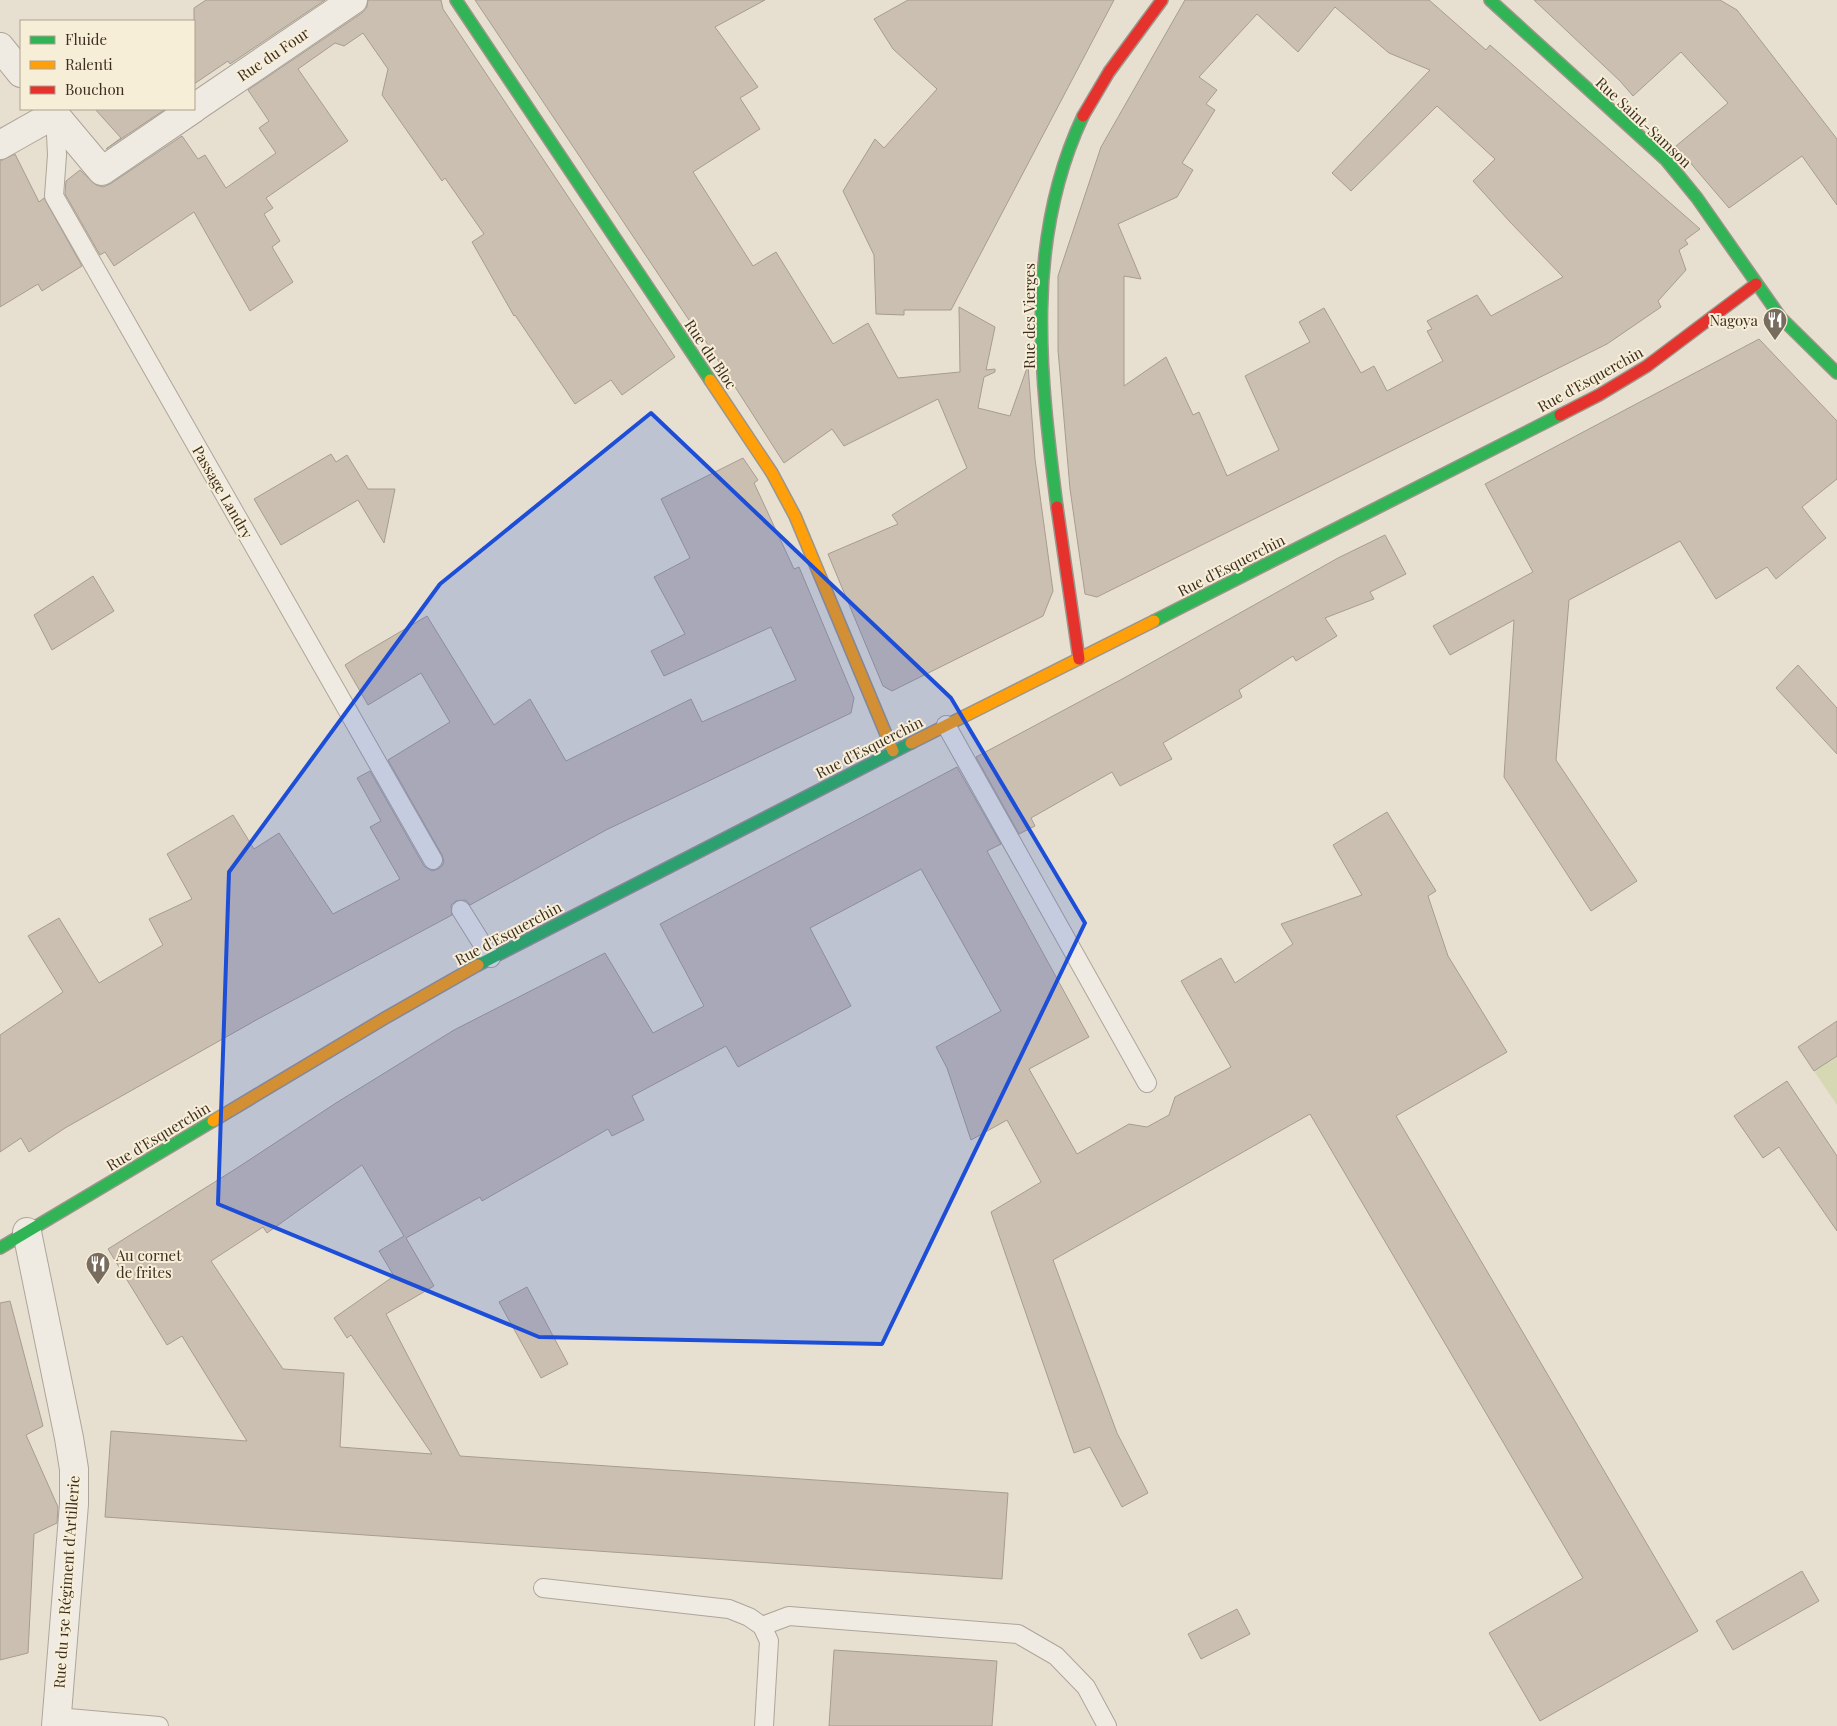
<svg xmlns="http://www.w3.org/2000/svg" width="1837" height="1726" font-family="'Playfair Display',serif">
<style>
.green{fill:#d6d7b3}
.building{fill:#cbbfb2;stroke:#a89c90;fill-rule:evenodd}
.lines{fill:none;stroke-linecap:round;stroke-linejoin:round}
.lane-casing{stroke:#ada599;stroke-width:20}
.street-casing{stroke:#ada599;stroke-width:30}
.fast-casing{stroke:#9c958a;stroke-width:14}
.slow-casing{stroke:#9c958a;stroke-width:14}
.jam-casing{stroke:#9c958a;stroke-width:14}
.lane{stroke:#efebe3;stroke-width:18}
.street{stroke:#efebe3;stroke-width:28}
.fast{stroke:#30b455;stroke-width:11}
.slow{stroke:#ff9f0a;stroke-width:11}
.jam{stroke:#e5322d;stroke-width:11}
.marked{fill:#1d4ed8;fill-opacity:0.2;stroke:#1d4ed8;stroke-width:4;stroke-linejoin:round}
.labels{text-anchor:middle;dominant-baseline:central;stroke-width:4;stroke-linejoin:round;paint-order:stroke}
.street-label{font-size:15px;fill:#3d2e20;stroke:#f7eed8}
.poi-label{font-size:15px;fill:#3d2e20;stroke:#f7eed8;text-anchor:end}
</style>
<rect width="100%" height="100%" fill="#e7e0d1"/>
<polygon class="green" points="1837,1056 1837,1105 1814,1071"/>
<g class="building">
<polygon points="206,0 325,0 230,64 228,61 194,84 194,8"/>
<polygon points="368,0 441,0 443,9 675,357 622,395 611,380 575,404 515,315 514,316 472,242 484,234 445,178 442,181 382,95 388,69 363,33 344,46 335,43 298,69 348,141 266,198 273,208 264,214 280,241 272,247 293,282 250,311 194,212 114,266 105,252 100,255 65,194 66,181 80,170 96,185 103,187 110,184 182,136 198,159 205,155 226,188 276,153 259,128 269,121 248,90 362,13 367,7"/>
<polygon points="475,0 765,0 715,27 758,87 740,98 760,129 693,172 753,266 776,252 833,344 868,323 898,378 960,372 959,307 995,327 986,370 995,369 995,372 984,377 978,408 1010,416 1028,365 1035,459 1053,591 1043,616 892,691 883,686 828,554 898,524 892,515 967,468 938,399 844,446 832,429 784,463 703,337 701,338"/>
<polygon points="908,0 1114,0 951,310 904,310 904,315 876,314 874,255 843,191 875,139 884,148 937,89 893,49 874,19"/>
<path d="M1185,0H1429L1486,50L1490,45L1700,229L1685,240L1688,244L1679,250L1686,270L1658,301L1661,307L1607,344L1097,597L1085,594L1070,489L1058,350V276L1101,147ZM1335,7L1389,53L1430,70L1332,173L1351,191L1437,106L1495,159L1473,181L1510,222L1563,277L1491,316L1477,295L1427,321L1432,329L1427,331L1443,361L1387,391L1374,366L1361,373L1324,308L1299,322L1310,342L1245,376L1279,450L1227,476L1199,412L1193,415L1166,357L1124,386V276L1141,279L1118,224L1177,197L1193,170L1182,163L1215,110L1206,104L1217,90L1199,77L1257,14L1298,52Z"/>
<polygon points="1534,0 1720,0 1737,10 1837,139 1837,205 1802,156 1729,208 1676,146 1728,103 1681,52 1633,96 1620,81"/>
<polygon points="95,109 163,109 164,110 106,149 121,138"/>
<polygon points="15,154 39,202 44,198 82,266 42,291 38,284 0,307 0,161"/>
<polygon points="1759,339 1837,421 1837,479 1802,507 1826,538 1776,579 1767,567 1716,599 1680,541 1569,600 1556,760 1637,881 1591,911 1504,777 1514,620 1450,655 1433,626 1533,572 1485,484"/>
<polygon points="331,454 336,462 347,455 368,489 395,489 384,543 358,500 281,545 254,499"/>
<polygon points="743,458 758,480 754,483 794,569 799,567 854,698 851,713 606,830 470,905 466,900 456,901 451,905 452,915 258,1019 65,1128 29,1152 21,1138 0,1152 0,1035 63,992 28,936 59,918 99,983 163,945 149,919 192,899 167,854 233,815 254,849 279,833 333,914 400,879 370,827 381,821 357,778 370,771 424,866 432,871 438,869 442,866 444,861 442,855 388,760 450,722 421,673 368,705 345,665 359,656 427,616 494,725 530,699 566,761 691,699 702,722 796,680 771,627 664,676 651,651 685,634 654,577 690,558 661,499"/>
<polygon points="1385,535 1406,574 1370,592 1374,599 1325,618 1337,636 1296,661 1293,656 1239,690 1242,697 1163,743 1172,759 1120,786 1112,772 1031,818 1035,826 1019,834 976,757 1124,678 1338,558"/>
<polygon points="93,576 114,611 52,650 34,615"/>
<polygon points="1798,665 1837,708 1837,754 1776,688"/>
<path d="M957,767L1001,844L987,851L1089,1037L1029,1069L1077,1154L1129,1124L1147,1127L1169,1115L1175,1097L1231,1067L1181,981L1221,958L1235,983L1293,944L1281,924L1362,895L1333,845L1387,812L1436,891L1428,896L1448,956L1507,1052L1396,1116L1698,1631L1540,1721L1489,1633L1583,1578L1310,1114L1053,1260L1117,1433L1148,1493L1122,1507L1090,1447L1074,1453L991,1212L1041,1182L1007,1120L971,1140L947,1068L936,1047L1001,1011L921,869L810,928L851,1006L738,1067L726,1046L632,1096L644,1120L612,1136L608,1129L482,1201L480,1197L406,1238L434,1286L386,1314L460,1456L1008,1493L1002,1579L105,1517L111,1431L247,1441L182,1336L167,1345L108,1249L237,1168L336,1103L454,1030L605,953L653,1033L704,1006L660,924ZM362,1165L404,1236L379,1251L394,1276L334,1318L347,1338L351,1335L432,1454L340,1447L344,1373L283,1369L211,1261L263,1227L267,1233Z"/>
<polygon points="1837,1021 1837,1056 1814,1071 1798,1047"/>
<polygon points="1787,1081 1837,1156 1837,1231 1779,1147 1763,1158 1734,1116"/>
<polygon points="527,1287 568,1364 541,1378 499,1302"/>
<polygon points="10,1301 43,1426 26,1435 58,1507 57,1523 34,1534 28,1653 0,1660 0,1303"/>
<polygon points="1802,1571 1819,1601 1733,1650 1716,1621"/>
<polygon points="1237,1609 1250,1634 1201,1659 1188,1634"/>
<polygon points="834,1650 997,1661 992,1726 829,1726"/>
</g>
<g class="lines">
<defs>
<g id="lane">
<polyline points="55,114 57,155 54,196 433,860"/>
<polyline points="946,725 1147,1083"/>
<polyline points="461,910 491,958"/>
<polyline points="543,1588 729,1609 749,1617 762,1626 769,1641 764,1726"/>
<polyline points="762,1626 789,1616 1018,1634 1056,1656 1086,1687 1107,1726"/>
<polyline points="57,1717 159,1726"/>
</g>
<g id="street">
<polyline points="0,47 21,73"/>
<polyline points="194,108 353,0"/>
<polyline points="50,109 102,171 193,109"/>
<polyline points="0,145 55,114"/>
<polyline points="27,1232 69,1438 74,1469 74,1504 56,1726"/>
</g>
<g id="fast">
<polyline points="456,0 710,380"/>
<polyline points="1490,0 1666,160 1697,198 1781,318 1837,373"/>
<path d="M1057,507C1040,375 1024,241 1083,116"/>
<polyline points="1154,621 1560,415"/>
<polyline points="478,965 911,743"/>
<polyline points="0,1248 213,1121"/>
</g>
<g id="slow">
<polyline points="710,380 772,473 795,516 893,751"/>
<polyline points="911,743 1154,621"/>
<polyline points="213,1121 385,1018 478,965"/>
</g>
<g id="jam">
<polyline points="1083,116 1109,72 1162,0"/>
<polyline points="1560,415 1599,395 1647,366 1756,284"/>
<polyline points="1057,507 1079,659"/>
</g>
</defs>
<use href="#lane" class="lane-casing"/>
<use href="#street" class="street-casing"/>
<use href="#fast" class="fast-casing"/>
<use href="#slow" class="slow-casing"/>
<use href="#jam" class="jam-casing"/>
<use href="#lane" class="lane"/>
<use href="#street" class="street"/>
<use href="#fast" class="fast"/>
<use href="#slow" class="slow"/>
<use href="#jam" class="jam"/>
</g>
<path class="marked" d="M651,413L951,698L1085,923L882,1344L539,1337L218,1204L229,872L440,584Z"/>
<defs>
<symbol id="restaurant-pin" viewBox="-11 -11 22 30"><path d="M0 17L-7.5 6A9.5 9.5 0 1 1 7.5 6Z" fill="#786c5e" stroke="#f7eed8"/><path d="M-5-6h1v4h1v-4h1v4h1v-4h1v5L-1.5 .5V6h-2V.5L-5-1ZM5-6V6H3V1.5H1.5Q1.5-4 5-6Z" fill="#fff"/></symbol>
</defs>
<g fill-rule="evenodd">
<use href="#restaurant-pin" x="1761" y="306" width="28" height="38"/>
<use href="#restaurant-pin" x="84" y="1250" width="28" height="38"/>
</g>
<g class="labels">
<g class="street-label">
<text transform="translate(273 54) rotate(-34)">Rue du Four</text>
<text transform="translate(1644 122) rotate(43)">Rue Saint-Samson</text>
<text transform="translate(1029 316) rotate(-90)">Rue des Vierges</text>
<text transform="translate(711 354) rotate(56)">Rue du Bloc</text>
<text transform="translate(1590 379) rotate(-29)">Rue d'Esquerchin</text>
<text transform="translate(223 492) rotate(60)">Passage Landry</text>
<text transform="translate(1231 565) rotate(-27)">Rue d'Esquerchin</text>
<text transform="translate(869 747) rotate(-27)">Rue d'Esquerchin</text>
<text transform="translate(508 933) rotate(-28)">Rue d'Esquerchin</text>
<text transform="translate(158 1136) rotate(-31)">Rue d'Esquerchin</text>
<text transform="translate(66 1582) rotate(-86)">Rue du 15e Régiment d'Artillerie</text>
</g>
<g class="poi-label">
<text x="1758" y="320">Nagoya</text>
<text x="116" y="1255" text-anchor="start">Au cornet<tspan x="116" dy="17">de frites</tspan></text>
</g>
</g>
<rect x="20" y="20" width="175" height="90" fill="#f7eed8" stroke="#ada18e"/>
<rect x="30" y="36" width="25" height="8" fill="#30b455" stroke="#ada18e"/>
<text x="65" y="45" font-size="15" fill="#3d2e20">Fluide</text>
<rect x="30" y="61" width="25" height="8" fill="#ff9f0a" stroke="#ada18e"/>
<text x="65" y="70" font-size="15" fill="#3d2e20">Ralenti</text>
<rect x="30" y="86" width="25" height="8" fill="#e5322d" stroke="#ada18e"/>
<text x="65" y="95" font-size="15" fill="#3d2e20">Bouchon</text>
</svg>
